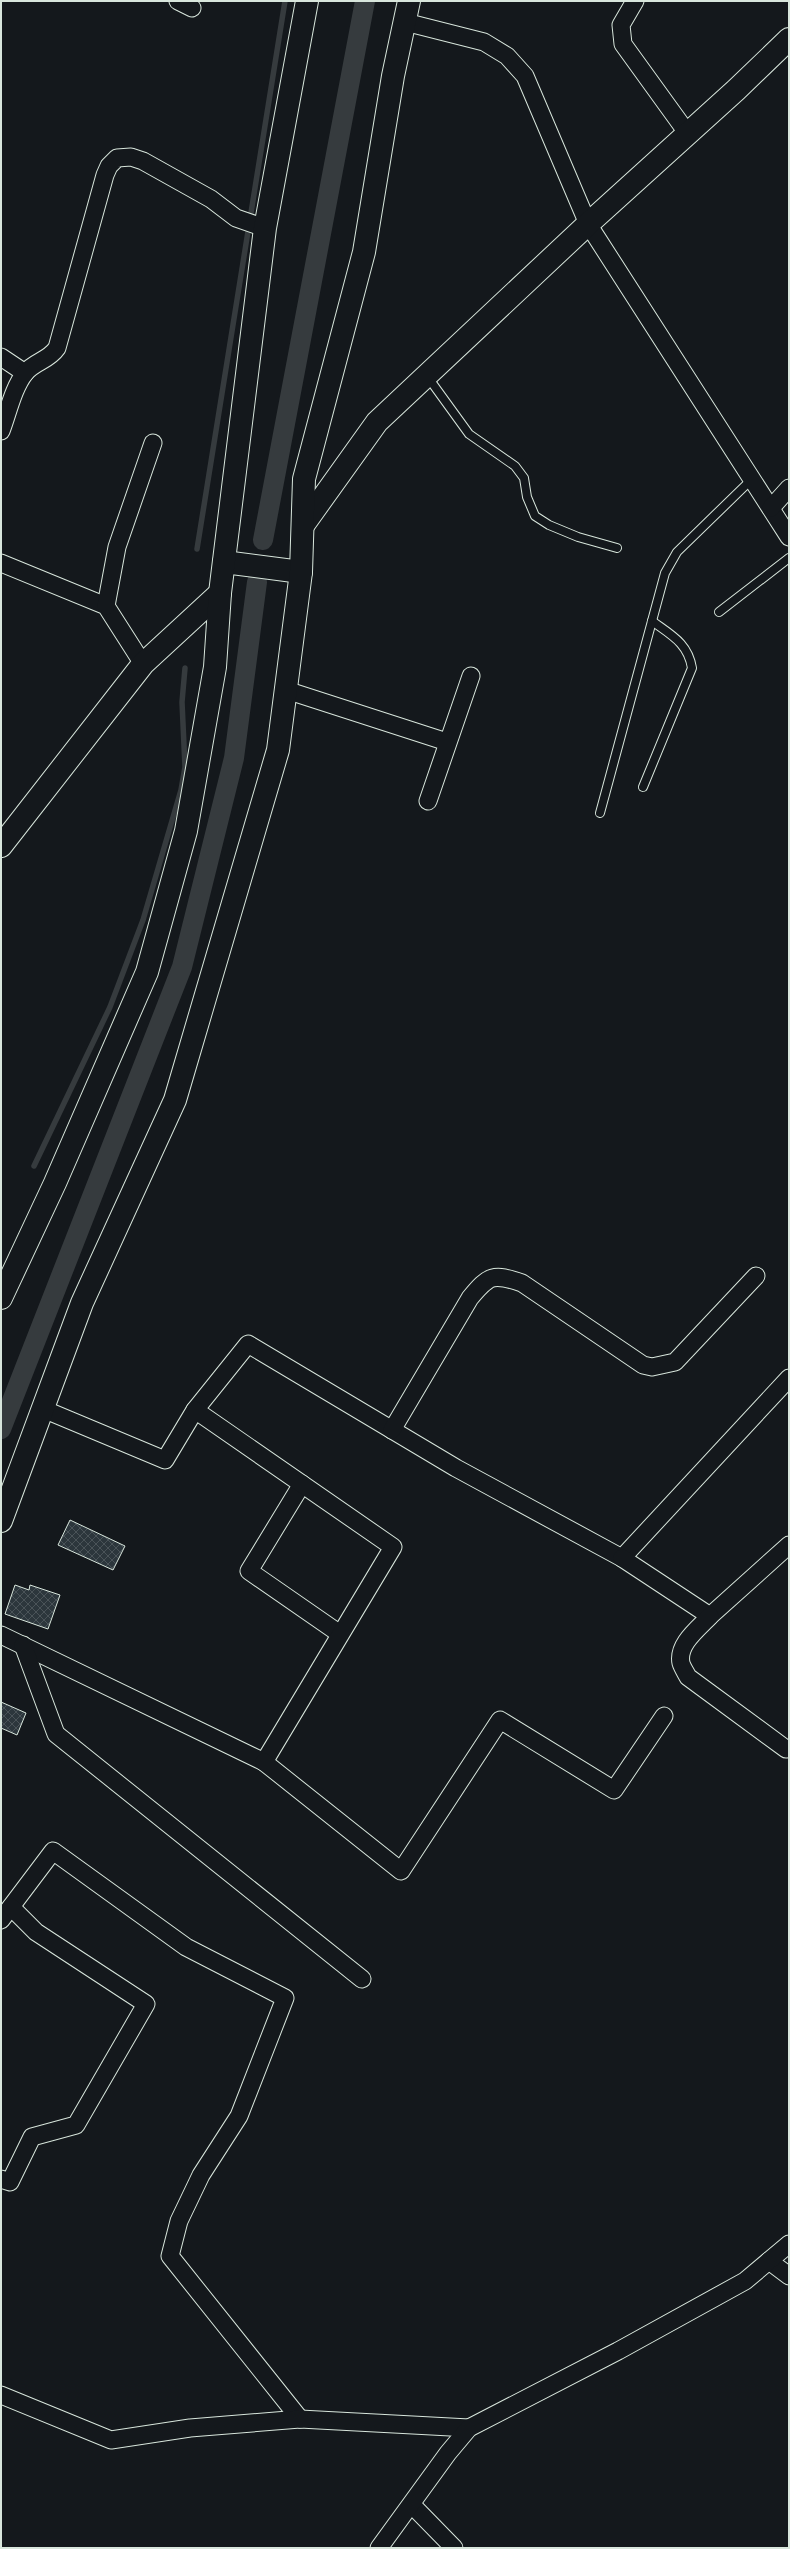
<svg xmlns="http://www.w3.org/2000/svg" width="790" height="2549" font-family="'Titillium Web',sans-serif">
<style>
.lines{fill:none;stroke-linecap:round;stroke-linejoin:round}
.stream{stroke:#363b3e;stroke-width:5.5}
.canal{stroke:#363b3e;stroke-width:20}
.building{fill:url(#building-cross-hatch);stroke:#d8e6dc}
.lane-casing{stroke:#d8e6dc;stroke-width:10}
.street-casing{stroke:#d8e6dc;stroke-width:19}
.secondary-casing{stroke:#d8e6dc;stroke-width:24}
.lane{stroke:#14181c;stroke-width:8}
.street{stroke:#14181c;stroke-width:17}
.secondary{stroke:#14181c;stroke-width:22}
</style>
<defs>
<pattern id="building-cross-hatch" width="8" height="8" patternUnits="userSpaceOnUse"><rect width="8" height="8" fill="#2c363c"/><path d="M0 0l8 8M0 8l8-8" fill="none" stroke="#4a5358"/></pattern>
</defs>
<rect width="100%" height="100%" fill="#14181c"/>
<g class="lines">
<g class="stream">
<polyline points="197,549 285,1"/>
<polyline points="34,1166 110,1007 143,920 181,790 185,767 182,702 185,668"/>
</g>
<g class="canal">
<polyline points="263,540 365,1"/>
<polyline points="1,1429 182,967 234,758 257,582"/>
</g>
</g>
<g class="building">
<polygon points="70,1520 125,1546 113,1570 58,1545"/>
<polygon points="15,1585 29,1590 30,1585 60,1595 48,1629 5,1614"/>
<polygon points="1,1702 26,1713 17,1735 1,1728"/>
</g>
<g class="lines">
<defs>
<g id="lane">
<polyline points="427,376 469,434 515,466 524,478 527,497 535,516 549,525 578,537 617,548"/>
<polyline points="719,612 789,558"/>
<path d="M643,787L692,668C688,643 671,635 652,621"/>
<polyline points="600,813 665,573 677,552 752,479"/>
</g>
<g id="street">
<polyline points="178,1 192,8"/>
<polyline points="635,1 621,25 623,44 688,134"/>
<polyline points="405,22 484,42 507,56 525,76 588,224 789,537"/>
<polyline points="1,357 25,373"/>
<path d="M1,431C8,413 13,388 25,373C35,361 48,361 57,348L105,175L109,166L117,158L131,157L143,161L211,199L236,218L265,228"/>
<polyline points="771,508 789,488"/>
<polyline points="1,563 106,606 143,664"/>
<polyline points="106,606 117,547 153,443"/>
<polyline points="286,690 447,742"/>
<polyline points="428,801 471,676"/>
<polyline points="195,1410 248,1344 456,1468 622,1558 789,1378"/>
<path d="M392,1430L470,1298C489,1275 493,1273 522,1283L643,1365L652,1367L675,1362L756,1276"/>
<polyline points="302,1484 249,1571 340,1634"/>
<polyline points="622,1558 710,1616 789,1545"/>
<path d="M710,1616C699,1628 677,1644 681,1663C682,1667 686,1673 688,1677L786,1749"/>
<polyline points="1,1635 264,1762 393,1547 195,1410 165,1460 43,1409"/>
<polyline points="23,1645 56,1734 362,1979"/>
<polyline points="264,1762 401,1871 500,1720 614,1790 664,1716"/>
<polyline points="1,1920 53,1851 186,1947 285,1998 239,2116 201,2175 179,2221 170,2256 300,2419"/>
<polyline points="1,2179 10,2182 32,2137 76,2125 146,2004 36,1932 11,1907"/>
<polyline points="769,2261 789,2276"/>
<polyline points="1,2395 111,2440 190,2428 300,2419 469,2428"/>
<polyline points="412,2505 454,2548"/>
<polyline points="379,2548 448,2453 469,2428 618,2351 745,2281 789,2244"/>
</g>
<g id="secondary">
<polyline points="304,524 377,422 588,224 736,90 789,39"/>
<polyline points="224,562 301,572"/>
<polyline points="1,846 143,664 220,593"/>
<polyline points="1,1298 55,1183 147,972 186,831 215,667 220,593 265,228 307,1"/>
<polyline points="1,1521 82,1303 175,1100 278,750 301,572 304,479 364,252 393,76 409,1"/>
</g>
</defs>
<use href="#lane" class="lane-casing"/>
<use href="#street" class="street-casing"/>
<use href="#secondary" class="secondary-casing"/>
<use href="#lane" class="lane"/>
<use href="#street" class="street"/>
<use href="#secondary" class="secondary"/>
</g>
<rect width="790" height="2549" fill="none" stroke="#d8e6dc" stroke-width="4"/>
</svg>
